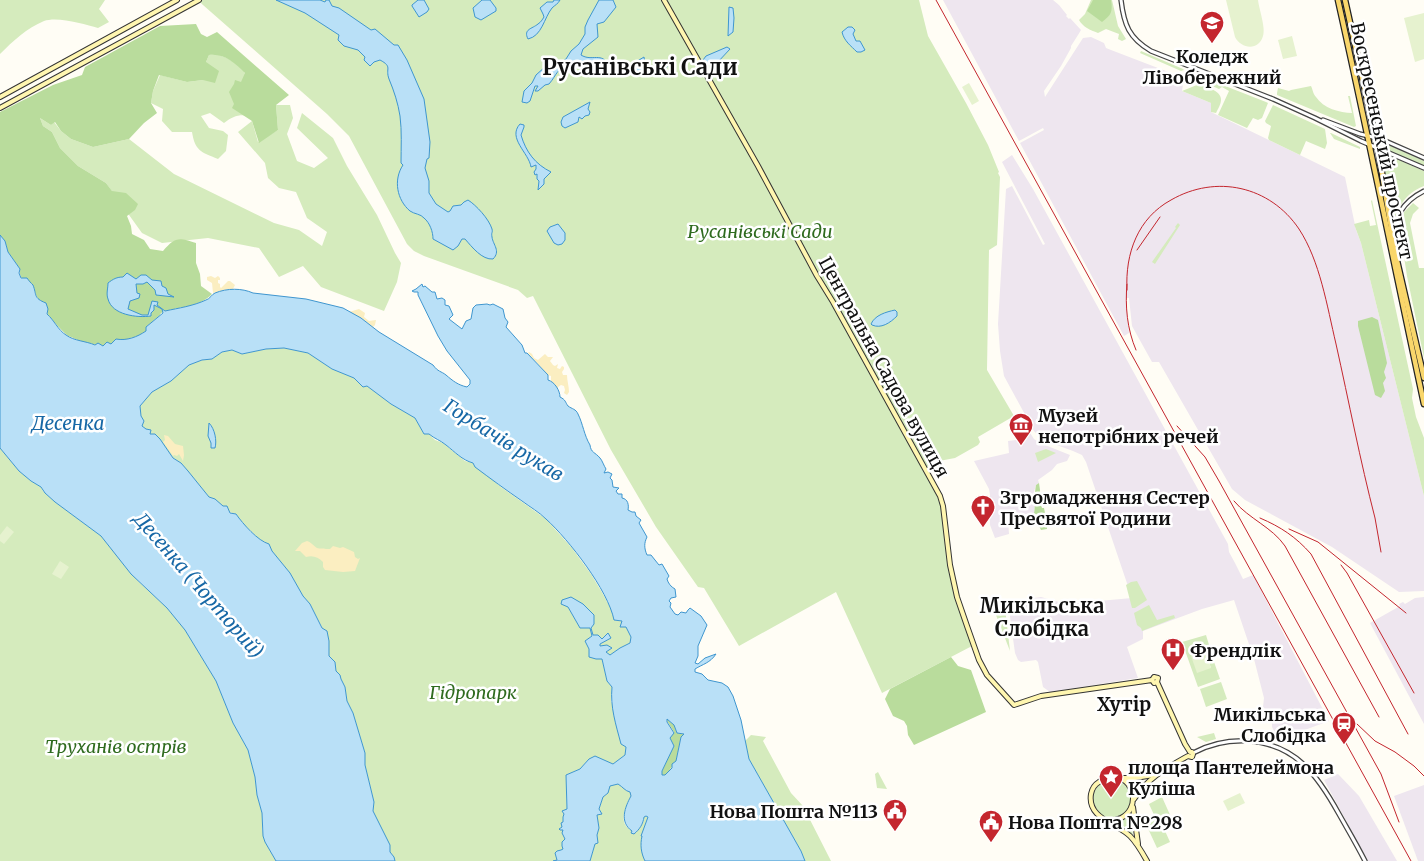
<svg xmlns="http://www.w3.org/2000/svg" width="1424" height="861" font-family="Merriweather,serif">
<style>
.industrial{fill:#eee6ef}
.green{fill:#d5ebbd;fill-rule:evenodd}
.forest{fill:#b9dc9c}
.sand{fill:#fbeec1}
.pitch{fill:#e6f2cf}
.water{fill:#b9e0f7;stroke:#3f96cf;fill-rule:evenodd}
.lines{fill:none;stroke-linecap:round;stroke-linejoin:round}
.tertiary-casing{stroke:#444;stroke-width:5.5}
.secondary-casing{stroke:#333;stroke-width:6}
.primary-casing{stroke:#222;stroke-width:7}
.tertiary{stroke:#fff;stroke-width:3}
.secondary{stroke:#fff6b0;stroke-width:4}
.primary{stroke:#f9d66b;stroke-width:4.5}
.rail{stroke:#c4262e;stroke-width:1}
.labels{text-anchor:middle;dominant-baseline:central;stroke-width:5;stroke-linejoin:round;paint-order:stroke}
.poi-label{font-size:18px;font-weight:bold;fill:#111;stroke:#fff;text-anchor:start}
.street-label{font-size:18px;fill:#111;stroke:#fff}
.park-label{font-size:18px;font-style:italic;fill:#2f6b1f;stroke:#fff}
.water-label{font-size:19px;font-style:italic;fill:#1768a6;stroke:#fff}
.neighbourhood-label{font-size:19px;font-weight:bold;fill:#111;stroke:#fff}
.quarter-label{font-size:20px;font-weight:bold;fill:#111;stroke:#fff}
.district-label{font-size:22px;font-weight:bold;fill:#111;stroke:#fff}
</style>
<rect width="100%" height="100%" fill="#fffdf5"/>
<g class="industrial">
<polygon points="943,0 1053,0 1059,5 1067,15 1066,16 1069,19 1070,18 1081,30 1078,35 1071,46 1071,48 1061,66 1044,91 1045,97 1083,38 1091,37 1104,43 1106,48 1111,50 1184,78 1182,91 1211,103 1211,112 1345,177 1356,230 1361,243 1424,496 1424,591 1399,592 1332,547 1245,500 1232,489 1159,362 1152,362 1132,326 1129,298 1126,298 1129,333 1124,336 1020,143 1044,130 1043,128 1019,141"/>
<polygon points="1012,155 1033,189 1228,544 1229,552 1235,563 1243,579 1253,575 1329,721 1283,738 1274,731 1272,727 1272,716 1263,707 1264,698 1254,659 1234,600 1202,609 1143,631 1143,639 1127,647 1138,678 1050,692 1043,687 1038,662 1036,660 1021,662 1018,660 1015,653 1008,602 1041,597 1066,604 1132,598 1086,462 1082,455 1073,451 1043,440 1034,431 1004,376 1000,351 998,324 1006,189 1012,186 1043,245 1045,244 1002,162"/>
<polygon points="1025,425 1034,439 1040,443 1070,455 1067,461 1057,464 1052,470 1038,480 1039,483 1036,485 1034,492 1035,506 1034,513 1011,516 1008,520 1009,534 995,538 990,525 990,495 989,489 974,461 1009,453 1008,441 1025,439"/>
<polygon points="1424,597 1424,724 1370,623 1400,606 1399,604 1403,602 1405,604 1415,598"/>
<polygon points="1338,774 1359,796 1397,861 1368,861 1324,780"/>
<polygon points="1424,785 1424,861 1418,861 1394,796"/>
</g>
<g class="green">
<path d="M0,0H105L99,9L109,22L98,28C85,24 57,16 44,21C27,28 13,41 0,54Z"/>
<polygon points="198,0 919,0 928,36 966,103 988,145 999,172 998,173 1000,177 997,245 989,250 987,370 1014,416 978,437 980,442 978,445 955,458 939,461 922,469 940,500 949,566 955,597 972,646 882,693 836,592 739,646 704,588 698,587 656,527 611,450 533,296 527,298 518,290 424,256 414,251 407,244 349,136 327,114 203,5"/>
<path d="M1091,0H1112L1118,26L1126,39L1122,41L1118,39L1119,34L1106,29L1098,33C1090,30 1083,27 1079,20L1085,14Z"/>
<polygon points="1141,51 1183,69 1184,70 1181,71 1140,53"/>
<path d="M216,54C226,57 238,63 244,71C247,77 249,107 250,116C239,114 233,116 224,123L210,113L201,116L209,128L223,131L228,135L226,151L218,159C201,152 195,151 192,132H172L162,121L163,109L151,103L153,91L160,75L187,82L203,80L206,62L209,55Z"/>
<polygon points="1192,73 1266,102 1268,103 1262,118 1258,120 1253,118 1247,128 1218,115 1229,91 1222,87 1219,89 1190,76 1190,74"/>
<path d="M1197,85C1204,85 1222,91 1221,100C1221,104 1218,109 1216,113L1211,112V103L1182,91Z"/>
<path d="M1311,86C1313,90 1313,94 1316,97C1323,108 1340,113 1352,113L1348,96H1350L1356,126L1354,127L1277,95V93L1278,88L1289,91L1291,90Z"/>
<polygon points="276,105 290,105 293,118 287,134 297,161 314,168 328,158 297,128 302,113 333,138 347,166 377,215 395,253 401,263 397,282 384,311 321,287 303,266 279,277 259,248 208,238 162,243 142,233 106,183 78,166 60,148 52,132 43,126 40,118 51,125 54,122 61,131 71,139 93,147 129,139 174,174 274,223 299,230 322,246 327,232 307,218 296,192 279,188 268,178 265,163 238,132 252,121 258,142 278,130"/>
<polygon points="1273,105 1325,129 1327,143 1325,149 1306,141 1300,155 1269,140 1268,138 1271,126 1266,123 1265,121"/>
<polygon points="1330,133 1331,133 1360,147 1360,149 1334,139"/>
<polygon points="1384,143 1424,161 1424,166 1385,149"/>
<path d="M1381,152L1424,171V186C1404,194 1398,207 1393,227Z"/>
<polygon points="1372,200 1413,389 1412,398 1416,417 1424,438 1424,496 1361,243 1354,224 1369,220 1370,226 1376,225 1371,201"/>
<polygon points="1413,203 1419,208 1413,214 1410,223 1419,268 1424,268 1424,358 1407,276 1399,225 1403,213"/>
<polygon points="1178,223 1180,225 1155,264 1152,262 1176,228 1175,227"/>
<path d="M284,348L308,353L332,369L354,378L363,387L367,386L391,404L415,418L424,434H429L435,440L443,443L465,461L473,463L501,487L546,519L572,548L591,574L603,594L613,613L614,620L622,621L621,627L626,626L631,637L630,643L620,648L610,655L605,653L611,648L600,646V644L610,638L602,639L593,635L591,627L568,607L580,628H590L592,636L585,641L589,649V656L596,659H602L607,681L612,687L611,701L626,746L625,755L613,764L589,759L580,769L566,775L567,809L563,817V830L565,839L564,848L557,860L553,861H395L394,857L390,852L373,811L374,802L365,765V753L353,713L347,701L345,687L341,679L340,675L336,671L335,662L329,656V641L310,604L303,596L290,573L272,551L269,545L258,539L253,533L245,526L236,514C226,513 220,501 209,497L181,463L173,458L160,439L150,434L142,426L140,406L152,392L171,381L189,365L202,360L212,359L222,352L232,350L242,354L266,349Z"/>
<polygon points="0,448 19,471 31,481 41,487 43,491 55,502 101,536 139,582 167,608 185,630 216,681 233,723 248,750 255,777 257,795 262,813 262,829 268,847 276,861 0,861"/>
<polygon points="1046,449 1056,453 1038,462 1035,453"/>
<polygon points="1137,581 1147,600 1135,608 1132,608 1126,585 1131,582"/>
<polygon points="1001,605 1005,608 1010,651 996,615 998,607"/>
<polygon points="1149,605 1157,620 1174,615 1175,618 1142,631 1141,628 1137,625 1134,613"/>
<path d="M1206,635L1213,658L1212,659H1213L1220,679L1198,687L1182,642ZM1205,651L1211,668L1192,656Z"/>
<polygon points="1221,682 1227,699 1206,707 1200,689"/>
<polygon points="1214,733 1216,739 1206,742 1197,737"/>
<polygon points="751,735 766,737 763,741 791,793 803,806 831,861 805,861 801,851 749,759 745,741"/>
<polygon points="878,772 887,789 877,788 875,774"/>
<circle cx="1112" cy="799" r="19"/>
<path d="M618,784C623,787 625,791 630,792L631,796C626,806 619,820 628,828C631,830 634,831 636,832L643,823L644,817L646,816L648,817C643,834 638,844 645,861H590L595,844L598,843L597,835L599,828L597,815L603,797L608,793L609,786Z"/>
<polygon points="1162,797 1171,817 1161,822 1170,842 1157,848 1145,822 1155,817 1149,804"/>
<polygon points="1131,816 1133,836 1126,828 1117,823"/>
</g>
<g class="forest">
<path d="M1093,0H1111C1113,12 1111,15 1102,22L1087,11Z"/>
<path d="M196,24L201,34L207,37L217,32L289,95L276,105L278,130L259,143L252,121L232,108L234,104L229,92L234,84L235,80L241,82L245,73C235,63 224,53 209,55L206,62L219,71L215,83L203,80L187,82L159,75L153,91L151,103L157,113L144,123L129,139L93,147L71,139L61,131L55,122L51,125L40,118L43,126L52,132L60,148L78,166L106,183L112,191L126,193L138,204L135,210L127,216L131,226L132,234L144,240L150,249L163,251C175,237 178,237 196,243V263L200,274L201,286L212,294C199,308 178,306 161,313L160,315L146,327V331L137,337L130,338L124,341L103,346L82,342L71,337L68,336C55,325 36,301 33,286C26,282 18,278 20,269L8,252L5,241L0,235V112L53,85L82,75L85,67L160,26Z"/>
<polygon points="1372,317 1378,320 1387,363 1384,372 1386,378 1383,383 1385,391 1381,398 1375,395 1358,326 1358,321"/>
<path d="M1039,483L1040,490L1039,497L1042,499L1041,505L1042,508H1044L1046,518L1045,521L1047,526V529L1041,530L1039,526L1040,521L1034,513C1036,503 1034,494 1036,485Z"/>
<polygon points="951,657 958,666 971,670 986,712 914,745 908,735 907,726 904,721 893,716 885,699 890,689"/>
<polygon points="667,719 674,725 677,733 685,734 681,737 676,761 666,775 662,775 662,771 674,746 670,738 674,732 667,721"/>
</g>
<g class="sand">
<polygon points="211,276 215,278 218,276 220,278 220,280 218,280 218,283 220,284 220,287 221,288 228,281 230,281 235,285 233,289 229,289 213,293 212,283 207,280 207,277"/>
<polygon points="359,309 365,313 364,317 369,321 376,320 375,325 373,327 361,318 349,312"/>
<path d="M529,352L532,354L534,358L538,360L545,354L548,357H553L550,361L553,365L555,366L558,364L557,368L560,369L562,366L564,367V369L562,372L563,375H567C567,381 569,386 569,392L567,395L564,393L565,390L564,386L561,385L558,387V390L551,381V376L548,375L528,353Z"/>
<polygon points="164,435 168,436 175,444 183,446 184,455 183,461 179,454 177,456 174,455 173,456 163,442 165,440"/>
<path d="M307,541C311,542 314,546 317,548C320,549 323,548 326,549H330L333,546L340,548L343,547L354,552L355,557L358,559L360,558L355,571L343,572L325,570L323,567V562C318,557 313,555 306,557L300,551H295L302,543Z"/>
</g>
<g class="pitch">
<path d="M1226,0H1258C1259,9 1266,28 1263,36C1259,51 1241,49 1235,37Z"/>
<polygon points="1424,13 1424,59 1415,62 1404,18"/>
<polygon points="1292,36 1297,56 1283,59 1278,40"/>
<polygon points="969,83 979,101 972,105 962,87"/>
<polygon points="7,526 14,532 4,544 0,541 0,535"/>
<polygon points="60,561 69,567 61,579 52,574"/>
<polygon points="1205,651 1211,668 1197,673 1191,656"/>
<polygon points="1240,793 1245,803 1228,811 1223,801"/>
</g>
<g class="water">
<path d="M276,0H320L325,2L326,0H329L332,6L339,8L371,30L375,29L394,45H398L407,60L424,99L430,142L429,158L427,159L425,168L429,181V193L436,204L448,212L450,211L453,206L461,205L464,202L468,200C476,205 489,219 492,229C493,233 491,232 492,237C493,245 501,251 493,259C482,260 472,247 465,239H462L458,246L453,250L433,239C433,232 430,223 424,218C421,214 414,214 410,211C397,200 393,180 403,165L401,163C401,148 402,131 400,116C398,103 394,91 389,79C385,68 393,67 380,60L374,62L370,66L364,60L365,57L358,50L344,46L338,40L339,35L305,13Z"/>
<polygon points="418,0 424,0 429,9 427,12 419,17 412,6 412,5"/>
<polygon points="482,0 490,0 496,8 496,11 481,20 475,17 473,8"/>
<path d="M554,0H560C558,4 555,5 552,8C544,18 542,36 528,39C523,29 532,29 538,24C541,22 542,20 544,17L543,14L540,8L547,2H553Z"/>
<path d="M599,0H613L616,7L604,22L597,24L598,37L583,49L581,55C592,62 602,51 609,66L604,69L592,63L572,62L571,65C556,68 557,75 549,84L545,85L538,91H535L538,86H535L530,101L527,103L522,102L524,91L532,83L536,75L546,66L560,63L566,59L571,51L579,44L585,34V27L588,20Z"/>
<polygon points="729,7 733,8 734,18 733,32 728,36"/>
<path d="M848,27H852L855,30L853,34L856,41H860L865,50L861,52H857C851,46 844,41 842,32Z"/>
<polygon points="727,47 730,49 717,63 704,63 703,60 706,56"/>
<path d="M644,57L645,64L651,67L658,68L665,63L668,65L663,73C654,73 646,71 637,72C634,72 631,73 629,74L628,71L619,70L618,67L623,65L634,63Z"/>
<polygon points="590,102 588,109 590,112 589,115 585,116 582,119 579,117 578,122 565,128 562,126 561,122 563,117"/>
<path d="M520,124L524,125V127L521,135C526,152 535,164 551,172L544,179V184L538,190L539,181L537,179V174L535,175L534,172L536,169V165L531,167C529,153 507,138 520,124Z"/>
<polygon points="558,224 565,233 565,240 562,244 558,245 554,243 547,231 550,227"/>
<path d="M0,235L5,241L8,252L20,269L19,273L21,278H27C29,281 31,283 33,285C37,295 33,298 46,303L48,309L47,314C54,320 58,330 66,335C74,341 86,341 95,345L98,343L103,346L107,342L111,344L116,339C127,341 137,337 146,331V327L163,313L162,309L154,305V310L151,313V316C137,318 112,315 108,299C106,294 108,288 108,283C113,279 117,277 123,277L127,273L136,279L141,275H146L152,280L161,281L162,286L166,288L168,294L174,297L156,295L155,290L147,282L143,284H136L137,293L140,294L139,298L130,301L128,309L142,315H148L152,301L158,302L157,305L165,311C179,308 193,306 206,300C210,299 212,294 215,293C227,288 242,288 253,293L306,299L343,308L361,318L379,332L433,365C438,372 441,371 446,375C453,381 458,385 467,387L470,384V380L447,351L438,336L418,295V292H414L412,291L416,289L422,284L423,287L425,286L432,292H435L437,299L442,298L445,300V305L449,306L453,315L449,319L462,329L466,321L471,319L473,308L476,305L487,304L490,305L493,304L503,309L505,318L508,322L506,327L522,345L525,353H527L548,375V380C555,382 560,391 560,397C566,400 565,402 568,406C572,409 576,409 578,414C583,424 584,435 590,445C591,453 595,452 600,458C602,460 604,466 606,469L604,473L608,472L612,474L610,478L612,480L613,487L619,488L616,491L618,494H622V498C628,499 629,505 628,510L632,512H635L636,516L641,520L639,523L647,537C644,543 644,548 647,555H651L659,565L662,564L669,576L667,579C668,583 671,587 675,589L676,597L671,598L669,601L671,603L670,607L675,614L678,615L681,612L686,613L688,610L690,608L701,616L707,625L698,646V656L695,663L698,664L705,658L716,654C710,663 703,664 695,669V672L702,674L708,680L722,683L728,687L733,696L741,720L749,759L801,851L805,861H645C641,853 640,845 642,836H641L648,817L646,816L644,817C643,824 640,829 634,834L631,833L632,831C619,822 625,807 631,796L630,792C625,791 623,787 618,784L610,786L608,793L603,797L599,809L602,814L597,815L599,828L597,835L598,843L595,844L590,861H553L557,860L555,853L557,851L561,850L563,849L562,846V842L565,839L562,833L563,830H560L559,829L562,827L561,823L563,822V817L564,814L562,811L567,809L566,775L580,769L589,759L595,756L613,764L625,755L626,747L621,744C616,725 610,707 612,687L607,681L602,659H596L589,657V649L585,641L592,636L590,628H580L568,607L561,604L562,600L571,597L583,604L594,615V624L591,628L593,635H598L602,639L608,633L611,638L600,644V646L607,645L612,648L606,652L610,655L620,648L630,643L631,637L626,627H620L622,621L614,620C608,590 569,540 546,519C539,512 530,507 522,501C506,490 491,479 475,467L473,463C462,460 455,452 446,445C440,440 435,439 429,434H424L415,418L391,404L367,386L363,387L354,378L332,369L308,353L284,348L266,349L242,354L232,350L222,352L212,359L202,360L189,365L171,381L152,392L140,406L141,416L144,421L142,426L146,429L151,430L150,434H155L160,439L173,458L181,463L188,471L209,497L215,499L223,506H227L230,513L236,514C243,524 258,541 269,544L272,551L290,573L303,596L310,604L322,628L327,631L329,641V656L335,662L336,671L340,675L341,679L345,687L347,701L353,713L365,753V765L374,802L373,811L390,845V852L394,857L395,861H276L265,842L263,836L262,813L257,795L255,777L248,750L233,723L216,681L185,630L167,608L131,574L101,536L55,502L45,493L41,487L31,481L19,471L0,448ZM667,719L674,725L677,733L684,734L681,737L676,761L672,764V768L665,775H662V771L674,746L670,738L674,733L667,722Z"/>
<path d="M895,310L897,312V316C890,323 881,329 872,325L871,324C875,315 886,312 895,310Z"/>
<path d="M209,423C215,429 217,441 215,448H211V443L208,436Z"/>
</g>
<g class="lines">
<defs>
<g id="tertiary">
<path d="M1121,0C1124,25 1129,38 1151,51L1273,99L1315,118L1361,141L1424,168"/>
<polyline points="1323,120 1360,134 1381,139 1424,158"/>
<path d="M1395,241C1394,217 1402,202 1424,191"/>
<path d="M1193,753C1210,744 1229,740 1248,741C1296,744 1318,776 1339,814C1348,830 1357,845 1365,861"/>
</g>
<g id="secondary">
<polyline points="664,0 758,166 817,276 833,302 940,496 943,506 950,565 957,597 967,626 979,660 987,675 1014,705 1041,696 1152,680 1154,683 1157,682"/>
<polyline points="0,97 177,0"/>
<polyline points="0,108 199,0"/>
<polyline points="1122,778 1135,778 1154,775"/>
<path d="M1134,799C1149,777 1165,769 1188,756L1192,757L1193,754L1192,752H1190L1185,744L1157,682L1158,678L1154,677L1152,680"/>
<polyline points="1133,807 1138,844"/>
<path d="M1107,821C1112,821 1117,820 1121,818C1139,809 1136,782 1117,777C1110,776 1104,778 1099,782C1094,785 1092,789 1091,794C1087,819 1117,823 1130,836C1137,843 1142,852 1147,861"/>
</g>
<g id="primary">
<path d="M1338,0C1368,134 1395,269 1424,404"/>
<polyline points="1345,0 1378,149 1395,252 1424,378"/>
</g>
</defs>
<use href="#tertiary" class="tertiary-casing"/>
<use href="#secondary" class="secondary-casing"/>
<use href="#primary" class="primary-casing"/>
<use href="#tertiary" class="tertiary"/>
<use href="#secondary" class="secondary"/>
<use href="#primary" class="primary"/>
<g class="rail">
<polyline points="936,0 1411,861"/>
<polyline points="1137,250 1160,217"/>
<path d="M1127,284C1125,306 1127,329 1136,350"/>
<path d="M1127,290C1125,253 1138,218 1171,200C1216,174 1270,186 1299,229C1320,261 1327,306 1336,344C1349,402 1360,460 1375,518L1381,552"/>
<polyline points="1177,426 1205,457 1219,481 1381,774 1399,822"/>
<path d="M1234,501C1249,519 1272,527 1285,546L1379,717"/>
<path d="M1260,518C1281,527 1296,537 1311,554L1408,734"/>
<polyline points="1289,529 1318,542 1406,613"/>
<polyline points="1341,565 1347,573 1414,693"/>
<polyline points="1357,724 1375,741 1395,752 1414,766 1424,776"/>
</g>
</g>
<defs>
<symbol id="university-pin" viewBox="-11 -11 22 30"><path d="M0 17L-7.5 6A9.5 9.5 0 1 1 7.5 6Z" fill="#c4262e" stroke="#fff"/><path d="M0-5L7-2L0 1L-7-2ZM-4 1L0 2.5L4 1V4Q0 6-4 4Z" fill="#fff"/></symbol>
<symbol id="museum-pin" viewBox="-11 -11 22 30"><path d="M0 17L-7.5 6A9.5 9.5 0 1 1 7.5 6Z" fill="#c4262e" stroke="#fff"/><path d="M0-6L6-3V-2H-6V-3ZM-5-1h2V3h-2ZM-1-1h2V3h-2ZM3-1h2V3H3ZM-6 4H6V6H-6Z" fill="#fff"/></symbol>
<symbol id="church-pin" viewBox="-11 -11 22 30"><path d="M0 17L-7.5 6A9.5 9.5 0 1 1 7.5 6Z" fill="#c4262e" stroke="#fff"/><path d="M-1.2-6h2.4v3.5h3.3v2.4h-3.3V6h-2.4V-.1h-3.3v-2.4h3.3Z" fill="#fff"/></symbol>
<symbol id="hospital-pin" viewBox="-11 -11 22 30"><path d="M0 17L-7.5 6A9.5 9.5 0 1 1 7.5 6Z" fill="#c4262e" stroke="#fff"/><path d="M-5-5h3v3.5h4V-5h3V5h-3V1.5h-4V5h-3Z" fill="#fff"/></symbol>
<symbol id="station-pin" viewBox="-11 -11 22 30"><path d="M0 17L-7.5 6A9.5 9.5 0 1 1 7.5 6Z" fill="#c4262e" stroke="#fff"/><path d="M-3-6H3Q5-6 5-4V2Q5 4 3 4L4.5 6H3L1.5 4h-3L-3 6H-4.5L-3 4Q-5 4-5 2V-4Q-5-6-3-6ZM-3.5-4v3h7v-3ZM-3.5 1v1.5H-2V1ZM2 1v1.5H3.5V1Z" fill="#fff"/></symbol>
<symbol id="sight-pin" viewBox="-11 -11 22 30"><path d="M0 17L-7.5 6A9.5 9.5 0 1 1 7.5 6Z" fill="#c4262e" stroke="#fff"/><path d="M0-6L1.8-2.2L6-1.7L2.9 1.2L3.7 5.4L0 3.3L-3.7 5.4L-2.9 1.2L-6-1.7L-1.8-2.2Z" fill="#fff"/></symbol>
<symbol id="civic-pin" viewBox="-11 -11 22 30"><path d="M0 17L-7.5 6A9.5 9.5 0 1 1 7.5 6Z" fill="#c4262e" stroke="#fff"/><path d="M-.6-6.5H3V-4.5H.6V-3L4-1V1h2V6H-6V1h2V-1L-.6-3ZM-1.2 2.5V6h2.4V2.5Z" fill="#fff"/></symbol>
</defs>
<g fill-rule="evenodd">
<use href="#university-pin" x="1198" y="9" width="28" height="38"/>
<use href="#museum-pin" x="1007" y="411" width="28" height="38"/>
<use href="#church-pin" x="969" y="493" width="28" height="38"/>
<use href="#hospital-pin" x="1159" y="636" width="28" height="38"/>
<use href="#station-pin" x="1330" y="710" width="28" height="38"/>
<use href="#sight-pin" x="1097" y="763" width="28" height="38"/>
<use href="#civic-pin" x="881" y="797" width="28" height="38"/>
<use href="#civic-pin" x="977" y="808" width="28" height="38"/>
</g>
<g class="labels">
<g class="poi-label">
<text x="1212" y="56" text-anchor="middle">Коледж<tspan x="1212" dy="21">Лівобережний</tspan></text>
<text x="1038" y="415">Музей<tspan x="1038" dy="21">непотрібних речей</tspan></text>
<text x="1000" y="497">Згромадження Сестер<tspan x="1000" dy="21">Пресвятої Родини</tspan></text>
<text x="1190" y="650">Френдлік</text>
<text x="1326" y="714" text-anchor="end">Микільська<tspan x="1326" dy="21">Слобідка</tspan></text>
<text x="1128" y="767">площа Пантелеймона<tspan x="1128" dy="21">Куліша</tspan></text>
<text x="878" y="811" text-anchor="end">Нова Пошта №113</text>
<text x="1008" y="822">Нова Пошта №298</text>
</g>
<g class="street-label">
<text transform="translate(1382 141) rotate(78)">Воскресенський проспект</text>
<text transform="translate(884 367) rotate(61)">Центральна Садова вулиця</text>
</g>
<g class="park-label">
<text x="760" y="231">Русанівські Сади</text>
<text x="473" y="692">Гідропарк</text>
<text x="116" y="746">Труханів острів</text>
</g>
<g class="water-label">
<text x="68" y="423">Десенка</text>
<text transform="translate(504 440) rotate(32)">Горбачів рукав</text>
<text transform="translate(199 585) rotate(49)">Десенка (Чорторий)</text>
</g>
<g class="neighbourhood-label">
<text x="1124" y="704">Хутір</text>
</g>
<g class="quarter-label">
<text x="1042" y="605">Микільська<tspan x="1042" dy="23">Слобідка</tspan></text>
</g>
<g class="district-label">
<text x="640" y="67">Русанівські Сади</text>
</g>
</g>
</svg>
